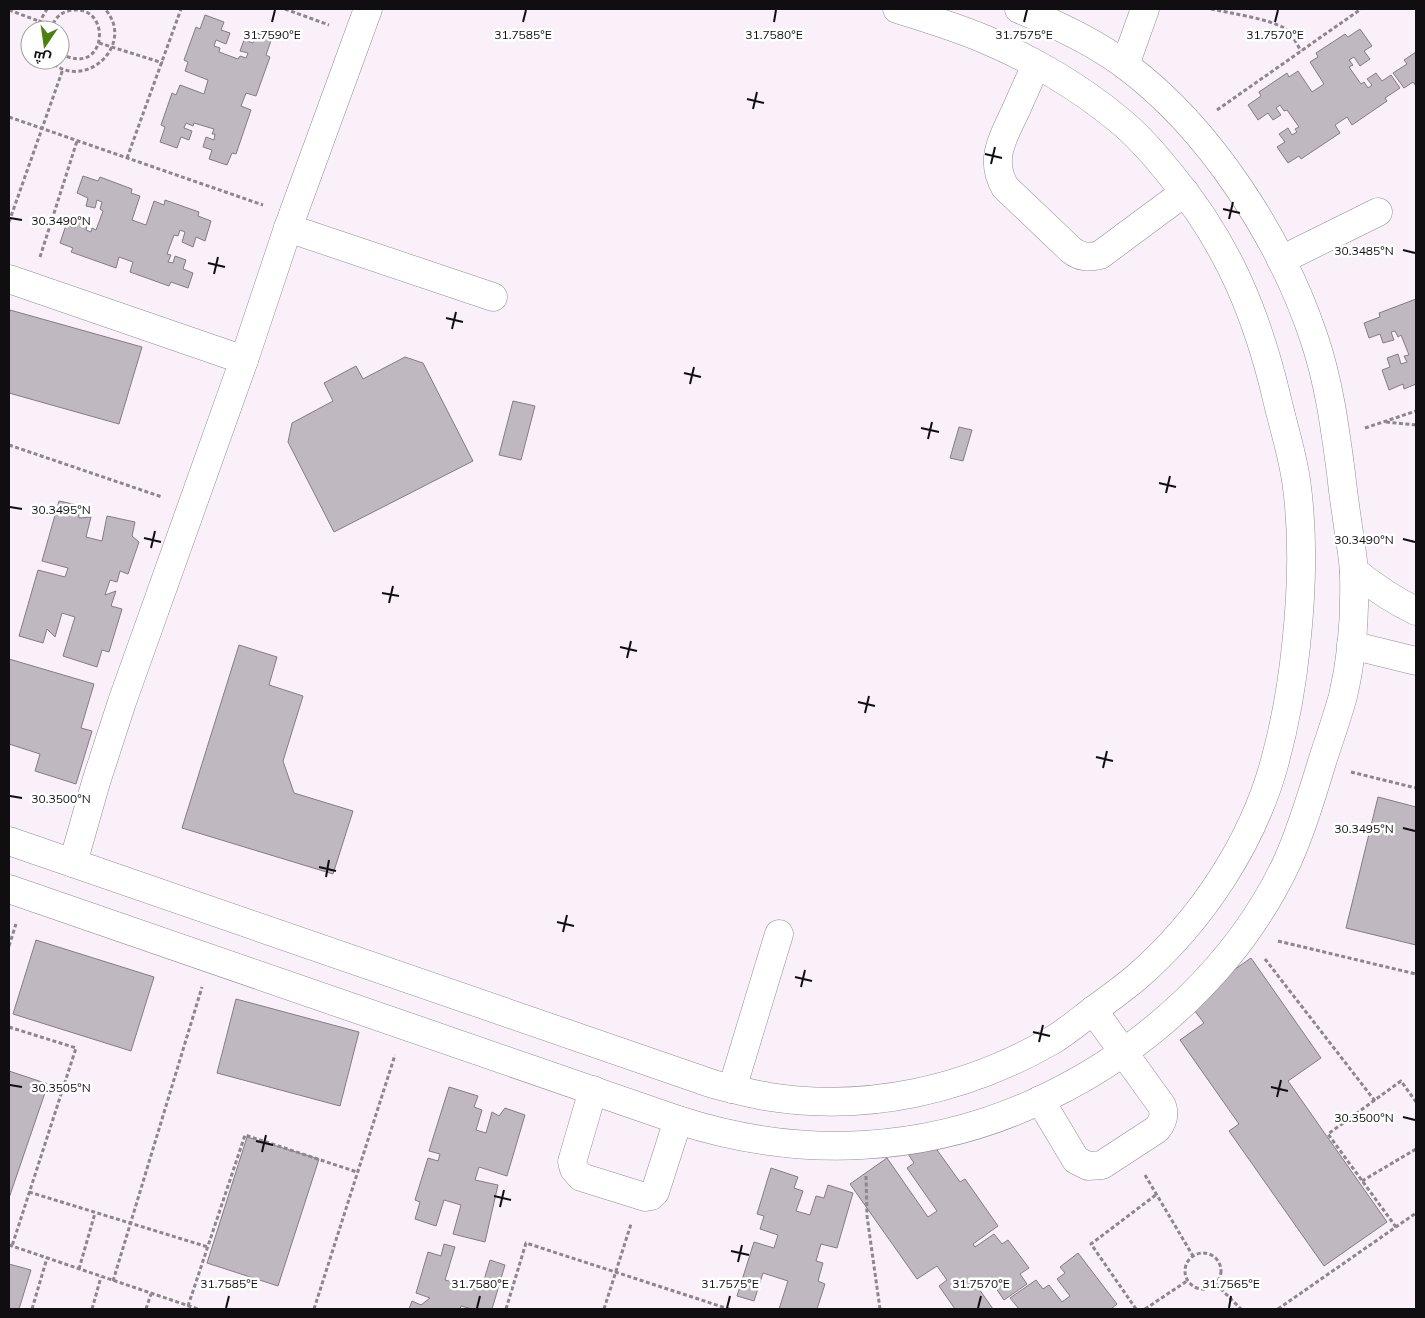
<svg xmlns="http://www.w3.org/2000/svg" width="1425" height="1318" font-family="Mulish,Cairo,sans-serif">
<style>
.building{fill:#c0b8c1;stroke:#847c85}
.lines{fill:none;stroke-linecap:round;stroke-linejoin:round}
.minor-casing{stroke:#948c95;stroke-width:29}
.path{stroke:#8d878d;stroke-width:3;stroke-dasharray:4 2.5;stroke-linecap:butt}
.minor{stroke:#fff;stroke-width:28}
.ticks{fill:none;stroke:#110e11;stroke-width:2}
.ticks-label{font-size:12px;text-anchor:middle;fill:#110e11;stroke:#fff;stroke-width:5;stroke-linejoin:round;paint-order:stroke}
</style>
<rect width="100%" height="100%" fill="#f9f0fa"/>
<g class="building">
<polygon points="205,15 224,22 221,30 230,33 226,44 216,40 214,46 220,48 219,52 238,59 240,56 246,58 248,53 240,51 244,40 253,43 257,33 272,38 266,55 270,57 256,96 246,93 241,106 251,110 236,154 232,153 227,165 209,159 212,150 203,147 206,137 214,140 215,134 212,134 214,129 194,123 193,126 186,123 184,128 192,131 189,140 181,137 177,148 160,142 165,127 161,125 172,93 176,95 180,85 204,94 208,80 185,71 188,62 184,60 196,27 200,29"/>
<polygon points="1360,29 1372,46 1364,51 1370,59 1360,66 1354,57 1349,60 1353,65 1349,67 1361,84 1364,82 1368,88 1372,85 1367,79 1376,73 1382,81 1391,75 1400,88 1385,98 1387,101 1352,125 1347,117 1335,125 1340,133 1301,159 1299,156 1288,163 1277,147 1285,142 1279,134 1288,128 1292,135 1297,132 1295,129 1299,127 1287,110 1284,111 1280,105 1276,108 1281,115 1273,120 1268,113 1258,120 1248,105 1261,96 1259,92 1287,73 1289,77 1298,71 1312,92 1324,84 1310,62 1318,57 1316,53 1345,34 1348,37"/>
<polygon points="1416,52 1416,86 1413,82 1404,88 1393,73 1407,64 1404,60"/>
<polygon points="83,176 98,181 100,177 132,189 131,193 140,196 132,220 146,225 154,201 164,205 165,200 199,212 198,216 211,221 205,241 196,237 193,247 182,242 185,232 180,230 178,236 174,235 167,254 171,255 168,262 173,263 175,256 186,260 183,269 193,273 188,288 171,282 169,286 130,272 133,262 119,257 116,268 71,252 73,248 60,243 66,225 75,228 78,219 88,222 86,230 91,232 92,228 96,230 103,211 100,209 102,202 97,200 95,208 86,206 88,198 77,193"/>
<polygon points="1416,299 1416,384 1404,389 1403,384 1389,390 1382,370 1390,367 1387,358 1398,354 1401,364 1407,362 1404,356 1409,355 1401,335 1398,337 1395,331 1391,332 1394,340 1383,343 1380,334 1369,338 1364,323 1380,317 1379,313"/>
<polygon points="10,310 142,347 119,424 9,393 9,316"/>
<polygon points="405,357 423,363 473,461 334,532 288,442 292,423 333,401 324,383 356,366 363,379"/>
<polygon points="513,401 535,406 521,460 499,455"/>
<polygon points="959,427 972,430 963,461 950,458"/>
<polygon points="59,501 78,505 79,518 91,517 86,537 102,541 107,516 135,522 132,536 139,542 128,574 120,571 117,582 110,580 105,595 116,591 111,606 122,609 109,652 102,650 97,667 63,656 75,617 62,613 55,637 47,629 43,643 19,636 38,570 65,577 68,568 42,561"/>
<polygon points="239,645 277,657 269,685 303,696 283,761 294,793 353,811 333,874 182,828"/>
<polygon points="9,659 94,684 81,728 92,731 76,784 35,771 40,754 9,744"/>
<polygon points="1378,797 1416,807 1416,945 1346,928"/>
<polygon points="36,940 154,977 131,1051 13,1014"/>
<polygon points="1251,958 1321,1058 1288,1081 1387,1222 1324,1266 1229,1131 1239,1124 1180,1040 1204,1023 1188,1002"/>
<polygon points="236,999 359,1032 340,1106 217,1073"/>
<polygon points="9,1071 48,1084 9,1198"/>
<polygon points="449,1087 478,1096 474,1107 482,1110 476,1130 486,1133 492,1112 499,1116 505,1108 525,1115 507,1176 479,1167 475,1180 498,1185 485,1242 453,1234 461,1205 444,1200 436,1226 415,1219 420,1202 415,1200 428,1158 438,1161 440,1154 429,1151"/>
<polygon points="927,1136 960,1182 965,1179 998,1226 973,1244 975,1247 994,1234 1002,1244 1008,1240 1029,1268 1020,1274 1027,1284 1004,1300 989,1278 977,1286 993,1309 955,1309 939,1286 947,1280 937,1266 917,1279 850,1184 887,1158 928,1217 937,1211 907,1168 914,1163 906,1151"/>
<polygon points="247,1137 319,1159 278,1286 207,1263"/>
<polygon points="771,1168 798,1177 794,1188 803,1191 796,1211 810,1215 816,1196 824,1198 828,1185 853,1193 837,1248 821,1244 816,1261 823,1263 818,1281 825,1284 817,1309 779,1309 788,1281 763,1273 754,1301 737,1296 754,1242 774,1248 778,1235 760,1229 764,1216 757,1214"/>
<polygon points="444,1244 455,1247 445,1280 481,1290 490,1260 505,1265 492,1309 472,1309 461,1306 460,1309 409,1309 412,1301 421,1305 430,1298 416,1293 428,1252 441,1256"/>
<polygon points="1078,1253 1117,1304 1111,1309 1019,1309 1010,1298 1036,1280 1043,1289 1049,1285 1062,1302 1070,1296 1057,1279 1065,1273 1060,1267"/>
<polygon points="9,1264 31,1270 19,1309 9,1309"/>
</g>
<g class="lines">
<defs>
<g id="minor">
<path d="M1036,65C1029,81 1022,96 1015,112C1003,137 989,160 1005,187L1071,250C1080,257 1088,258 1100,255L1185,192"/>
<polyline points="1125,65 1145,9"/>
<polyline points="288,228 493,297"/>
<polyline points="1281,260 1378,212"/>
<polyline points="9,279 244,360"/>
<path d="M1354,571C1374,587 1393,600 1416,611"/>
<polyline points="1351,645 1416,661"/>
<path d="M9,841L713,1084C732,1089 751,1094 770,1097C867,1112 966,1090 1051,1041C1065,1033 1078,1022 1091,1012C1107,1000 1123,989 1138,976C1201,921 1253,843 1275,761C1285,724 1292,685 1296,646C1302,591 1304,535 1296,480C1292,453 1283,425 1277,399C1257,314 1227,242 1171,175C1155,155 1139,136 1119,120C1081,88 1030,58 984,39C956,27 926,18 897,9"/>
<polyline points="73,863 96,782 122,702 244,360 288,228 368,9"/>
<path d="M9,889L678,1120C801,1160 930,1154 1047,1097C1149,1048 1240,964 1288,860C1302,828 1312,795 1322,762C1329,740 1337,718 1343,696C1352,658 1355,615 1354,576C1354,562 1351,547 1349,533C1346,513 1343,493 1341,473C1335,428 1329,382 1314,338C1281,239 1210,128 1125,65C1093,41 1056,24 1019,9"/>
<polyline points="732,1089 779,934"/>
<polyline points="593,1090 572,1162 574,1169 581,1177 645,1197 651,1196 655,1192 678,1120"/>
<path d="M1040,1100L1076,1160L1088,1166L1102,1165L1157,1129C1163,1122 1165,1115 1162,1106L1093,1010"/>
</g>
</defs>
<use href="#minor" class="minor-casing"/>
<g class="path">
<polyline points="285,9 329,25"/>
<path d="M1211,9C1230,13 1269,19 1284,28C1292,33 1296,43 1301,51"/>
<polyline points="9,10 52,26"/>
<polyline points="38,30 40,21 47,9"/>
<path d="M51,30C53,21 59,13 68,11C114,0 108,81 60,53"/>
<polyline points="99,43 163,63"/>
<path d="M49,60C83,94 137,45 105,9"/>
<polyline points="1217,110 1361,9"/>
<polyline points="9,117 263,205"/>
<polyline points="127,158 181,9"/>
<polyline points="9,222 63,69"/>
<polyline points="40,257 77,141"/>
<polyline points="1386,422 1416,425"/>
<polyline points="1365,428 1416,411"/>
<polyline points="9,445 162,497"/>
<polyline points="1351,772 1416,788"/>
<polyline points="1278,941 1416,974"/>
<polyline points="9,946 16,924"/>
<polyline points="1265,959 1375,1101"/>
<polyline points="9,1027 76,1048 12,1246"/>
<polyline points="1145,1175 1193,1256"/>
<polyline points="866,1176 867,1216 880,1309"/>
<polyline points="1362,1181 1416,1149"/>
<polyline points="29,1192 208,1247"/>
<polyline points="1396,1227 1328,1134 1401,1081 1416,1102"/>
<polyline points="9,1245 198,1309"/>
<circle cx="1203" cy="1271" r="18"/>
<polyline points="79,1269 95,1213"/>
<polyline points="113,1281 202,987"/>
<polyline points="1216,1284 1241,1309"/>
<polyline points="188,1306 245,1135 357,1172"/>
<polyline points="32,1309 47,1258"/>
<polyline points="92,1309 101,1277"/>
<polyline points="146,1309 151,1294"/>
<polyline points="314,1309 395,1055"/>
<polyline points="506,1309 526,1243 729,1309"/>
<polyline points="604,1309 631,1224"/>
<polyline points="1136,1309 1091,1244 1157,1194"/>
<polyline points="1145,1309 1187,1281"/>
<polyline points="1278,1309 1416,1213"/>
</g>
<use href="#minor" class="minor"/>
</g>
<path class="ticks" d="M272,22L275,10M523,22L526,10M774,22L776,10M1024,22L1027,10M1275,22L1278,10M747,99L764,103M753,109L757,92M985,154L1002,158M991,164L995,147M1223,209L1240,213M10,218L22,220M1229,219L1233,202M1403,250L1415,253M208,263L225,267M214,274L218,257M446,318L463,322M452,329L456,312M684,373L701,377M690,384L694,367M921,428L939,432M928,439L932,422M1159,483L1176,487M1166,493L1170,476M10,507L22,509M144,538L161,542M1403,539L1415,542M151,548L155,531M382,593L399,596M389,603L393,586M620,647L637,651M627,658L631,641M858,702L875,706M865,713L869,696M1096,757L1113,761M1103,768L1107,751M10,796L22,798M1403,828L1415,831M319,867L336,871M326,877L329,860M557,922L574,926M563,932L567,915M795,977L812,981M801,987L805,970M1033,1032L1050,1036M1039,1042L1043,1025M10,1085L22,1087M1271,1087L1288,1091M1277,1097L1281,1080M1403,1117L1415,1120M256,1141L273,1145M262,1152L266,1135M494,1196L511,1200M500,1207L504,1190M731,1251L749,1255M738,1262L742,1245M226,1308L229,1296M477,1308L480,1296M727,1308L730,1296M978,1308L981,1296M1229,1308L1231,1296"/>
<g class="ticks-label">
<text x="272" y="39">31.7590°E</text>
<text x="523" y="39">31.7585°E</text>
<text x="774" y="39">31.7580°E</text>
<text x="1024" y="39">31.7575°E</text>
<text x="1275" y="39">31.7570°E</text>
<text x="61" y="225">30.3490°N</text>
<text x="1364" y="255">30.3485°N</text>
<text x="61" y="514">30.3495°N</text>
<text x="1364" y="544">30.3490°N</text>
<text x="61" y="803">30.3500°N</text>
<text x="1364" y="833">30.3495°N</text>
<text x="61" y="1092">30.3505°N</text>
<text x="1364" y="1122">30.3500°N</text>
<text x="229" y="1288">31.7585°E</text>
<text x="480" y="1288">31.7580°E</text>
<text x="730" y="1288">31.7575°E</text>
<text x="981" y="1288">31.7570°E</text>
<text x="1231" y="1288">31.7565°E</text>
</g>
<rect width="1425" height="1318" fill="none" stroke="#110e11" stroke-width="20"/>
<g transform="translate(45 45) rotate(193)"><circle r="24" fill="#ffffff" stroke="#a09fa0"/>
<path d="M0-4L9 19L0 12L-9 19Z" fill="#4d8012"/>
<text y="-8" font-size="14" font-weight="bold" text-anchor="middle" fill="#110e11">ش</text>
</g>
</svg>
